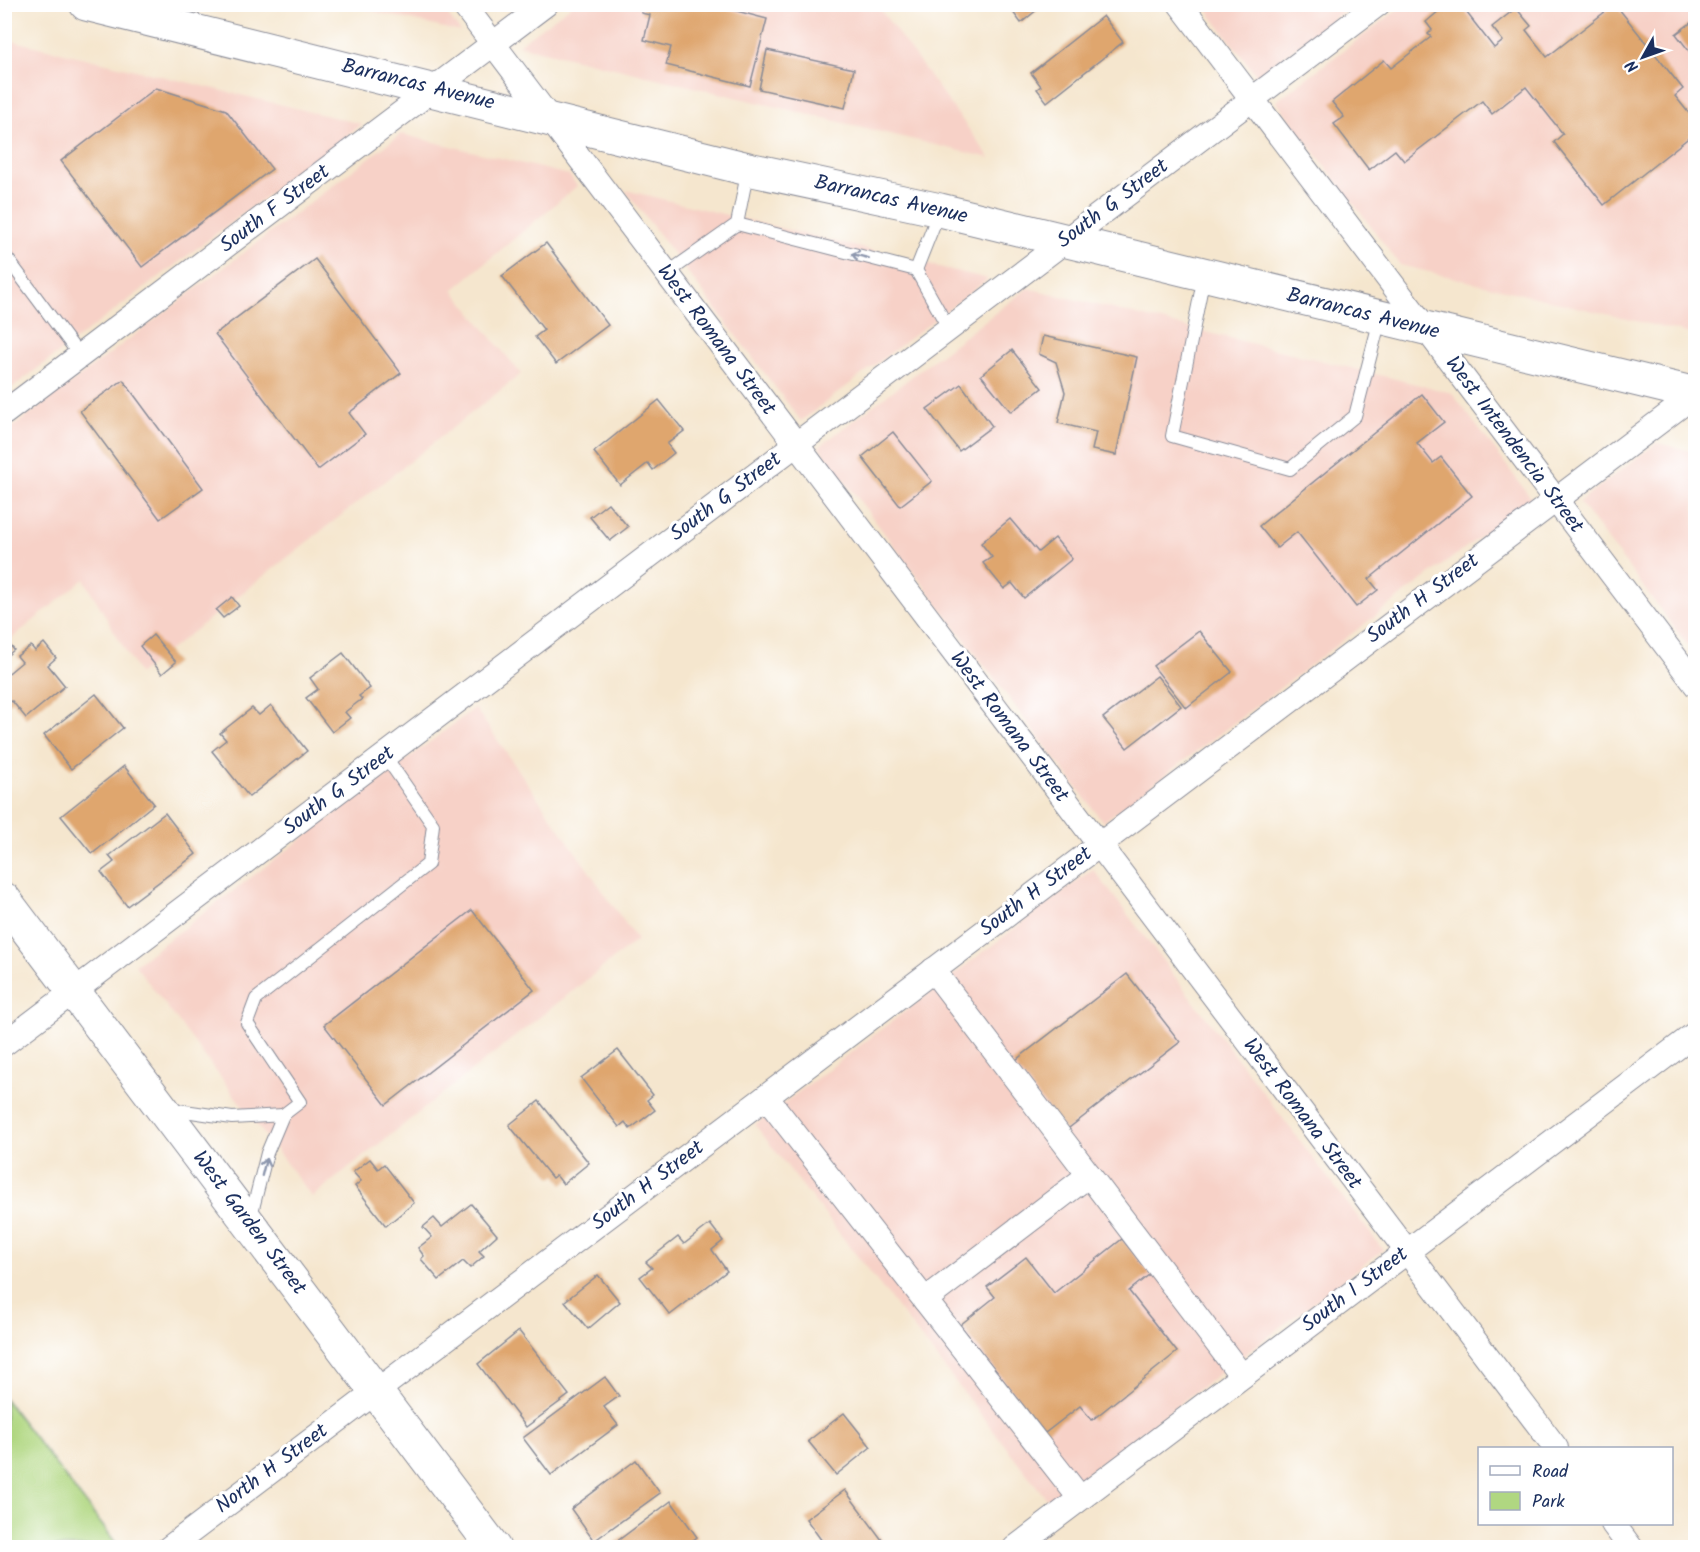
<svg xmlns="http://www.w3.org/2000/svg" width="1700" height="1552" font-family="Kalam,sans-serif">
<style>
.built{fill:#f7d1c7}
.green{fill:#b0d781;stroke:#668370;stroke-width:1.5}
.building{fill:#dfa66e}
.lines{fill:none;stroke-linecap:round;stroke-linejoin:round}
.lane-casing{stroke:#888a96;stroke-width:14}
.street-casing{stroke:#888a96;stroke-width:26}
.secondary-casing{stroke:#888a96;stroke-width:35}
.primary-casing{stroke:#888a96;stroke-width:35}
.lane{stroke:#fff;stroke-width:12}
.street{stroke:#fff;stroke-width:24}
.secondary{stroke:#fff;stroke-width:33}
.primary{stroke:#fff;stroke-width:33}
.oneway{stroke:#8d97ae}
.labels{text-anchor:middle;dominant-baseline:central;stroke-width:6;stroke-linejoin:round;paint-order:stroke}
.street-label{font-size:21px;fill:#1b2f5e;stroke:#fff}
</style>
<rect width="100%" height="100%" fill="#fff"/>
<filter id="ink" filterUnits="userSpaceOnUse"><feTurbulence type="fractalNoise" baseFrequency=".0167" numOctaves="2"/><feDisplacementMap in="SourceGraphic" scale="12" xChannelSelector="R" yChannelSelector="G"/><feConvolveMatrix kernelMatrix="1 2 1 2 8 2 1 2 1" color-interpolation-filters="sRGB"/></filter>
<filter id="wash" filterUnits="userSpaceOnUse"><feTurbulence type="fractalNoise" baseFrequency=".008" numOctaves="4" result="noise"/><feDisplacementMap in="SourceGraphic" scale="24" xChannelSelector="R" yChannelSelector="G"/><feGaussianBlur stdDeviation="1.35" result="paint"/><feColorMatrix in="noise" values="0 0 0 0 0 0 0 0 0 0 0 0 0 0 0 0 0 1.4 0 .05"/><feComposite in="paint" operator="in"/></filter>
<g filter="url(#wash)">
<rect width="100%" height="100%" fill="#f5e6ce"/>
<g class="built">
<polygon points="347,5 440,5 461,32"/>
<polygon points="572,5 877,5 990,158 518,45"/>
<polygon points="1203,5 1352,5 1257,76"/>
<polygon points="1404,5 1695,5 1695,335 1400,265 1276,101"/>
<polygon points="5,39 362,124 5,393"/>
<polygon points="401,134 569,175 577,186 453,290 521,374 139,674 84,579 5,644 5,433"/>
<polygon points="625,190 988,279 801,421"/>
<polygon points="1028,288 1452,393 1531,498 1103,822 819,447"/>
<polygon points="1657,443 1695,452 1695,655 1579,502"/>
<polygon points="475,708 637,940 312,1197 135,965"/>
<polygon points="1093,869 1383,1250 1049,1502 755,1125"/>
</g>
<polygon class="green" points="5,1399 119,1547 5,1547"/>
<g id="blocks">
<g class="building">
<polygon points="643,4 710,4 767,19 750,86 666,65 671,47 644,40 650,15 641,13"/>
<polygon points="1007,4 1044,4 1021,23"/>
<polygon points="1447,4 1460,4 1494,48 1503,41 1492,27 1516,8 1531,26 1526,30 1547,57 1615,4 1683,89 1675,96 1696,122 1696,132 1604,205 1554,142 1563,134 1526,87 1492,114 1482,101 1404,161 1395,150 1369,170 1334,124 1344,117 1332,102 1384,60 1391,68 1431,37 1428,34 1432,30 1426,22"/>
<polygon points="1103,16 1123,42 1047,102 1037,89 1041,86 1031,73"/>
<polygon points="1696,19 1696,60 1676,34"/>
<polygon points="767,50 854,69 845,108 759,89"/>
<polygon points="156,88 226,110 272,169 142,267 61,161"/>
<polygon points="546,243 608,325 556,364 535,337 544,330 502,276"/>
<polygon points="315,259 401,373 349,413 365,434 318,470 215,334"/>
<polygon points="1043,336 1137,357 1116,455 1092,450 1096,432 1058,423 1065,392 1056,362 1039,354"/>
<polygon points="1012,350 1042,388 1011,412 981,375"/>
<polygon points="123,380 203,488 160,519 80,411"/>
<polygon points="961,384 992,426 959,451 927,409"/>
<polygon points="1422,394 1444,422 1417,443 1433,463 1441,457 1472,496 1369,579 1378,590 1356,607 1297,532 1277,548 1259,526"/>
<polygon points="659,400 684,431 667,444 674,453 653,470 648,463 620,485 594,452"/>
<polygon points="893,432 932,481 900,506 862,457"/>
<polygon points="608,503 628,527 610,541 590,517"/>
<polygon points="1010,519 1038,552 1055,538 1072,559 1024,598 1012,583 1004,589 983,563 992,557 981,543"/>
<polygon points="232,597 239,606 223,618 216,610"/>
<polygon points="1199,631 1232,672 1186,708 1153,666"/>
<polygon points="153,635 176,662 162,674 140,646"/>
<polygon points="4,638 14,650 4,658"/>
<polygon points="44,643 56,658 48,665 65,686 26,718 12,701 4,705 4,677 22,662 17,656 31,646 35,651"/>
<polygon points="343,653 370,688 359,696 362,699 345,712 350,718 332,732 306,698 318,689 310,678"/>
<polygon points="1157,676 1181,706 1127,748 1103,718"/>
<polygon points="96,694 123,728 71,769 44,735"/>
<polygon points="271,705 307,751 249,797 212,751 226,740 220,733 252,708 259,715"/>
<polygon points="124,766 154,804 92,854 61,816"/>
<polygon points="165,813 196,854 127,906 101,872 114,862 109,856"/>
<polygon points="472,910 534,990 386,1105 324,1025"/>
<polygon points="1127,974 1180,1042 1065,1131 1012,1063"/>
<polygon points="618,1050 653,1095 647,1100 655,1110 630,1129 625,1122 619,1127 581,1078"/>
<polygon points="539,1101 589,1163 563,1184 556,1175 552,1178 509,1125"/>
<polygon points="370,1159 378,1169 384,1164 414,1203 386,1226 355,1186 361,1181 353,1172"/>
<polygon points="471,1204 497,1235 479,1251 484,1256 470,1268 463,1261 439,1280 421,1259 424,1256 418,1248 432,1237 423,1227 434,1218 442,1227"/>
<polygon points="710,1224 723,1241 712,1250 727,1271 670,1315 640,1277 652,1268 646,1262 678,1237 684,1244"/>
<polygon points="1122,1239 1150,1274 1129,1291 1177,1352 1092,1420 1080,1406 1045,1433 960,1325 995,1297 987,1287 1026,1257 1054,1293"/>
<polygon points="598,1275 620,1302 588,1329 565,1301"/>
<polygon points="519,1331 569,1395 526,1427 478,1364"/>
<polygon points="605,1377 619,1396 604,1407 618,1425 551,1475 523,1438"/>
<polygon points="844,1413 871,1447 836,1475 808,1441"/>
<polygon points="636,1460 660,1493 594,1541 571,1509"/>
<polygon points="845,1490 888,1548 827,1548 806,1519"/>
<polygon points="671,1501 697,1537 683,1548 608,1548"/>
</g>
</g>
</g>
<g filter="url(#ink)">
<use href="#blocks" fill-opacity="0" stroke="#888a96" stroke-width="1.5"/>
<g class="lines">
<defs>
<g id="lane">
<polyline points="737,224 916,270 949,329"/>
<polyline points="4,254 80,356"/>
<polyline points="916,270 939,212"/>
<polyline points="666,274 737,224 748,169"/>
<polyline points="1204,276 1172,436 1290,469 1355,416 1380,319"/>
<polyline points="171,1109 232,1118 283,1115 267,1153 250,1220"/>
<polyline points="283,1115 300,1102 247,1023 256,999 428,864 433,825 385,756"/>
</g>
<g id="street">
<polyline points="463,4 1556,1448"/>
<polyline points="1180,4 1696,685"/>
<polyline points="4,413 546,4"/>
<polyline points="933,970 1242,1376"/>
<polyline points="4,1044 1378,4"/>
<polyline points="766,1097 1080,1498"/>
<polyline points="925,1300 1089,1175"/>
<polyline points="1613,1524 1631,1548"/>
<polyline points="169,1548 1696,394"/>
<polyline points="1015,1548 1696,1033"/>
</g>
<polyline id="secondary" points="86,4 748,169 940,210 1696,394"/>
<polyline id="primary" points="4,899 494,1548"/>
</defs>
<use href="#lane" class="lane-casing"/>
<use href="#street" class="street-casing"/>
<use href="#secondary" class="secondary-casing"/>
<use href="#primary" class="primary-casing"/>
<use href="#lane" class="lane"/>
<use href="#street" class="street"/>
<use href="#secondary" class="secondary"/>
<use href="#primary" class="primary"/>
</g>
<defs><path id="oneway-shaft" d="M-6 0H5M1.5-3L5.5 0L1.5 3" fill="none" stroke-width="1.6" stroke-linecap="round" stroke-linejoin="round" transform="scale(1.5)"/></defs>
<g class="oneway">
<use href="#oneway-shaft" transform="translate(860 256) rotate(-166)"/>
<use href="#oneway-shaft" transform="translate(264 1167) rotate(-76)"/>
</g>
</g>
<g class="labels">
<g class="street-label">
<text transform="translate(418 85) rotate(14)">Barrancas Avenue</text>
<text transform="translate(891 200) rotate(13)">Barrancas Avenue</text>
<text transform="translate(1113 204) rotate(-37)">South G Street</text>
<text transform="translate(275 209) rotate(-37)">South F Street</text>
<text transform="translate(1363 314) rotate(14)">Barrancas Avenue</text>
<text transform="translate(716 340) rotate(53)">West Romana Street</text>
<text transform="translate(1514 445) rotate(53)">West Intendencia Street</text>
<text transform="translate(726 497) rotate(-37)">South G Street</text>
<text transform="translate(1423 599) rotate(-37)">South H Street</text>
<text transform="translate(1009 727) rotate(53)">West Romana Street</text>
<text transform="translate(339 791) rotate(-37)">South G Street</text>
<text transform="translate(1036 892) rotate(-37)">South H Street</text>
<text transform="translate(1302 1114) rotate(53)">West Romana Street</text>
<text transform="translate(648 1186) rotate(-37)">South H Street</text>
<text transform="translate(249 1223) rotate(53)">West Garden Street</text>
<text transform="translate(1355 1290) rotate(-37)">South I Street</text>
<text transform="translate(272 1469) rotate(-37)">North H Street</text>
</g>
</g>
<rect width="1700" height="1552" fill="none" stroke="#fff" stroke-width="24"/>
<rect x="1478" y="1447" width="195" height="78" fill="#ffffff" stroke="#a4acbf" stroke-width="1.5"/>
<rect x="1490" y="1466" width="30" height="9" fill="#ffffff" stroke="#a4acbf" stroke-width="1.5"/>
<text x="1532" y="1477" font-size="18" fill="#1b2f5e">Road</text>
<rect x="1490" y="1492" width="30" height="18" fill="#b0d781" stroke="#a4acbf" stroke-width="1.5"/>
<text x="1532" y="1507" font-size="18" fill="#1b2f5e">Park</text>
<g transform="translate(1643 57) rotate(230)" stroke="#ffffff" stroke-width="4.5" paint-order="stroke">
<path d="M0-4.5L10 22L0 15L-10 22Z" fill="#1b2f5e"/>
<text y="-9" font-size="16" font-weight="bold" text-anchor="middle" fill="#1b2f5e">N</text>
</g>
</svg>
